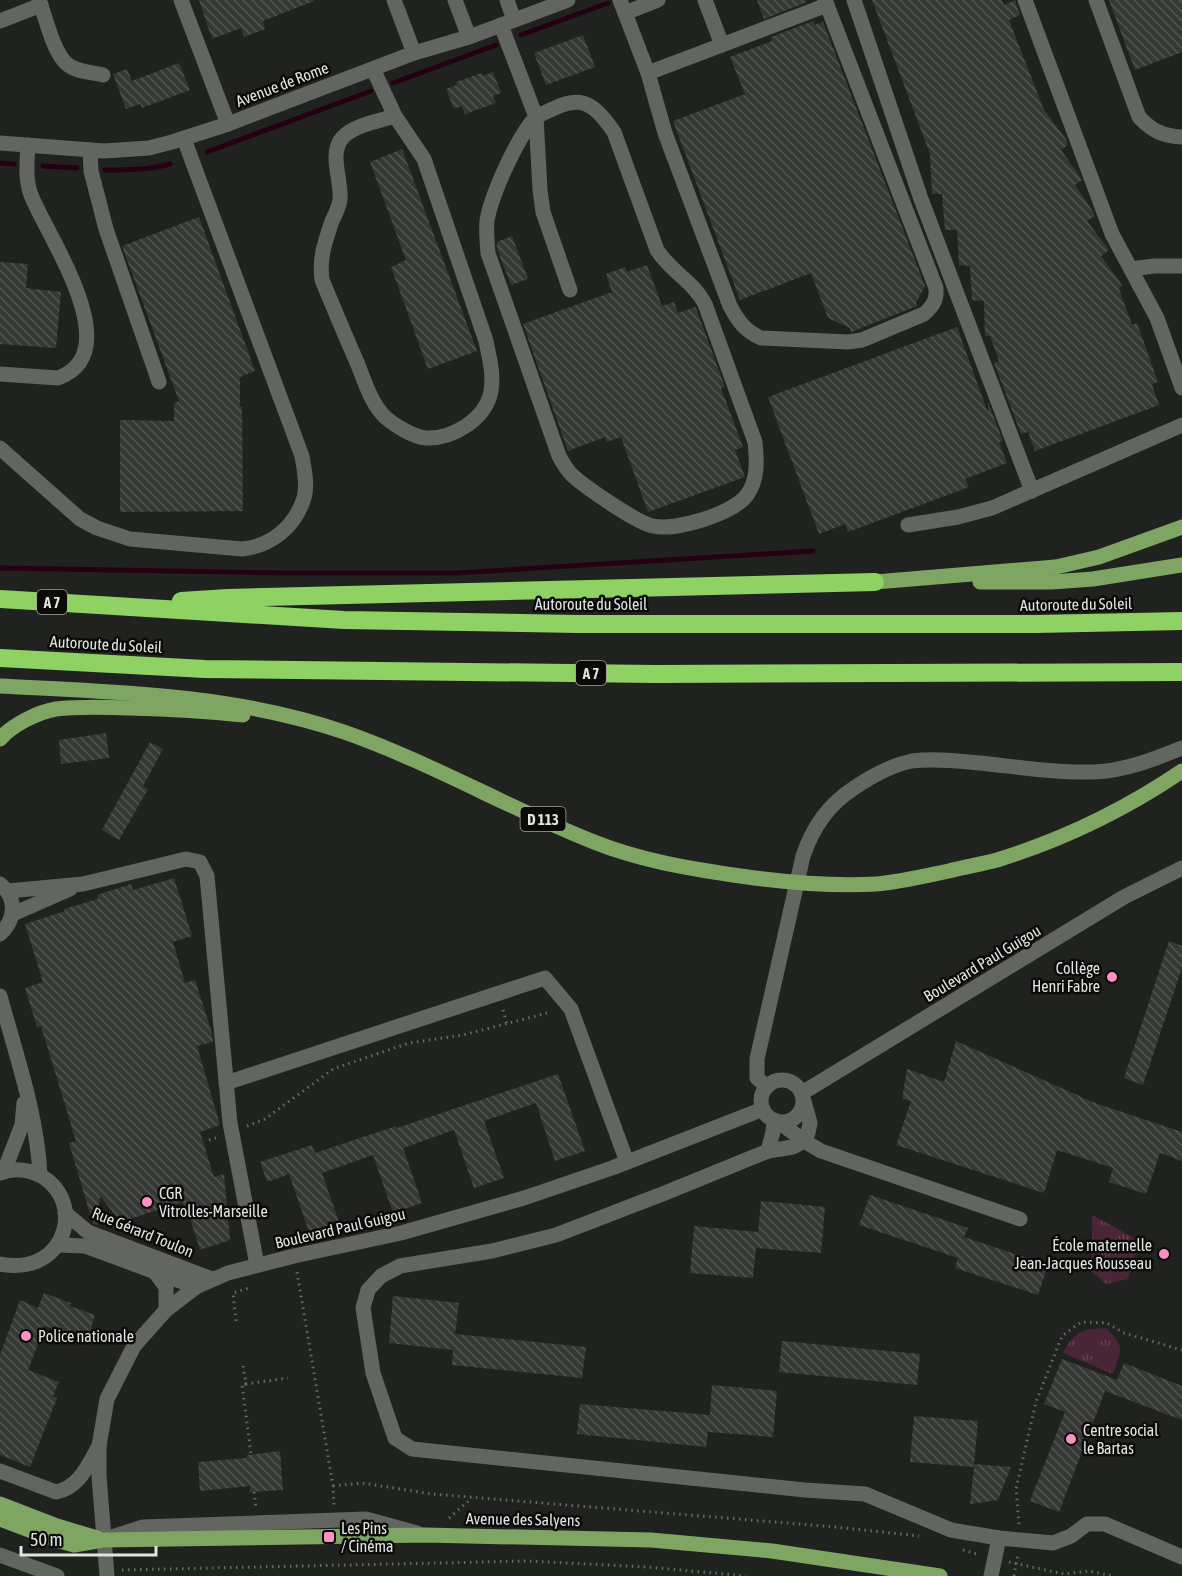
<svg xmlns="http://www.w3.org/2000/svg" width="1182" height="1576" font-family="'Asap Condensed',sans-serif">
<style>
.park{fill:url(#park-tufts)}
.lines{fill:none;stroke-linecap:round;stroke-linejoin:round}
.stream{stroke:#250013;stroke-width:5}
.building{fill:url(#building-back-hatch)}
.path{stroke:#676a66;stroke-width:3;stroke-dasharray:1.5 4.5;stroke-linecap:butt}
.minor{stroke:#626560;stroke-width:15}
.major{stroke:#7ea662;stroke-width:15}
.highway{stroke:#90d164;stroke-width:18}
.poi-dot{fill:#fc8fc3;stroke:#0a0b09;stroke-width:2}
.labels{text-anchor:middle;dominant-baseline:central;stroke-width:5;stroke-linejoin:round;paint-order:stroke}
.shield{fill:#0a0b09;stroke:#a1a3a0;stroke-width:1.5}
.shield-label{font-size:15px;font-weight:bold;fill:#e2e4e1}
.street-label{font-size:16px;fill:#e2e4e1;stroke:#0a0b09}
.poi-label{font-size:16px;fill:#e2e4e1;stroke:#0a0b09;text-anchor:start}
</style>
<defs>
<pattern id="park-tufts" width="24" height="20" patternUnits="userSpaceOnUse" patternTransform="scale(1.5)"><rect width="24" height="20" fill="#4a2437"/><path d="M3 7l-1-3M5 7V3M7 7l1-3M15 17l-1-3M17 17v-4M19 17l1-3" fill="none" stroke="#644454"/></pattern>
<pattern id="building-back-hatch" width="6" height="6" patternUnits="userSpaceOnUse" patternTransform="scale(1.5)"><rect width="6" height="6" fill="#353834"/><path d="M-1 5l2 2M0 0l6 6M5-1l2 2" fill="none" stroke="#525551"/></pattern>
</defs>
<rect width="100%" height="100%" fill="#1f221e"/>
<g class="park">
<polygon points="1092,1215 1140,1241 1128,1279 1106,1284 1092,1272"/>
<path d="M1106,1328C1126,1347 1121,1350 1113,1374L1063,1353C1074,1332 1082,1329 1106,1328Z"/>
</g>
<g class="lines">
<g class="stream">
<polyline points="521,35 608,3"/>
<polyline points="393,83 496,45"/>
<polyline points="207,152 371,91"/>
<polyline points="0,163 14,164"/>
<polyline points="43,166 77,168"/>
<path d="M105,170C127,170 149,170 170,164"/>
<polyline points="0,568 284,573 457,573 813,551"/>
</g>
</g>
<g class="building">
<polygon points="199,0 314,0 314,1 263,21 265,29 244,37 241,28 212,39"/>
<polygon points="757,0 806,0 807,2 764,19"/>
<polygon points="872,0 1002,0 1004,5 1015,0 1020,15 1009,20 1044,110 1066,139 1068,145 1061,150 1079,175 1082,180 1075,185 1092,210 1095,216 1087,221 1109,250 1101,256 1122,285 1119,289 1132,325 1137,323 1158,382 1152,384 1159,405 1035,451 1028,432 1021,434 994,363 999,361 990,336 985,336 984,301 972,300 970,266 959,265 957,230 945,230 942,194 932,194 930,154"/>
<polygon points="1109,0 1182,0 1182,52 1135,70"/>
<polygon points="813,21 815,25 823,22 925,286 916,303 917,306 851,332 850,328 828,318 811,273 740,300 673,121 745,94 730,57 772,41 771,37"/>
<polygon points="583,35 595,67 546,85 534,53"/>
<polygon points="179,63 190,90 142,108 140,104 126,109 113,74 127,69 132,81"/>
<polygon points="493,72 501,93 493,96 496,103 465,114 462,106 454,109 446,89 457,85 456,82 482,73 483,76"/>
<polygon points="402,149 477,351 428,369 391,267 406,260 370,162"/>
<polygon points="199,217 255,371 240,377 240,407 242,407 243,511 120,512 120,420 174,421 174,403 179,401 122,246"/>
<polygon points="512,236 528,279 511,285 497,249 497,242"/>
<polygon points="0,262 28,264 26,288 61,292 56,348 0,344"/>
<polygon points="647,265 662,306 674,302 678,313 695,307 696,308 725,387 721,388 743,447 735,450 745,477 648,512 621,437 607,442 605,437 568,451 523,324 612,292 606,274 625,267 627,272"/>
<polygon points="957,327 988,413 988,402 1003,441 999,442 1007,463 965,479 969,487 848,532 845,524 819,534 768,397"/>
<polygon points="106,733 109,758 61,764 59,740"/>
<polygon points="150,742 163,749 143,786 148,789 119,840 102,830"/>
<polygon points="174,878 192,936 173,942 185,983 195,980 212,1033 213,1042 197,1046 220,1125 200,1132 214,1177 224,1174 230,1240 200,1250 188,1212 186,1213 182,1202 121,1222 100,1196 97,1225 93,1224 69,1143 76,1141 41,1026 37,1027 25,988 43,982 25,924 65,911 64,909 98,899 97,895 131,884 133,890"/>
<polygon points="1169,941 1182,946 1182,968 1143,1085 1124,1078"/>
<polygon points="956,1041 1095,1103 1182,1132 1182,1161 1160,1153 1146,1194 1109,1182 1113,1168 1057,1150 1044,1193 896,1145 911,1101 902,1099 907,1069 944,1082"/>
<polygon points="558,1074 585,1151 555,1161 536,1103 484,1121 504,1178 474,1188 454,1130 403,1148 422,1203 393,1213 373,1155 322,1173 339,1222 309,1232 289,1174 267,1182 260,1162 312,1145 315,1153 396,1126 397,1128"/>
<polygon points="870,1195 968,1228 964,1237 1048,1265 1038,1295 955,1268 958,1258 859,1225"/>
<polygon points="761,1201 825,1207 821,1253 756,1248 753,1278 690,1273 694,1226 758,1232"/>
<polygon points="44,1293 71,1303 70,1306 95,1315 91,1328 98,1330 93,1343 45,1326 28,1370 59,1382 53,1396 57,1398 30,1467 0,1455 0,1355 20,1300 38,1308"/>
<polygon points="393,1296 459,1303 455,1334 586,1347 582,1378 452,1365 453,1350 389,1343"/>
<polygon points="782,1341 920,1354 917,1385 779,1372"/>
<polygon points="1062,1359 1117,1380 1124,1363 1182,1386 1182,1420 1105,1391 1059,1512 1030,1501 1065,1412 1044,1404"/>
<polygon points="712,1385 777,1391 773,1437 708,1432 706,1447 577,1434 580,1404 710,1415"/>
<polygon points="914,1416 978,1421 974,1464 1011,1467 998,1500 970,1504 974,1467 910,1462"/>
<polygon points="280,1451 283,1490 250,1492 250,1486 200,1491 198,1462 247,1458 247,1455"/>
</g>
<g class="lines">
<g class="path">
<polyline points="503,1010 507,1024"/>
<polyline points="247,1126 265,1119 333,1069 409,1043 463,1035 551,1012"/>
<polyline points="209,1140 216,1138"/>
<polyline points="297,1272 333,1486 334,1506"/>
<polyline points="236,1321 233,1293 249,1288 248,1285"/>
<polyline points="243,1366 246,1384 288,1378"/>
<polyline points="246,1384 242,1384 251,1454"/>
<polyline points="333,1486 362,1483 432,1494 836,1527 919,1536"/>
<polyline points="254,1492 256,1508"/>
<polyline points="449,1518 472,1498"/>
<polyline points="1019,1524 1016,1489 1036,1402 1062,1336 1081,1322 1107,1323 1124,1333 1182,1350"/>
<polyline points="963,1550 980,1555"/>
<polyline points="1009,1562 1064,1574 1089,1571 1113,1576"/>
<polyline points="122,1570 528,1561 647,1567 746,1576"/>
<polyline points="1014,1576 1018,1554"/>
</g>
<g class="minor">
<path d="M39,0C46,18 53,52 67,64C76,72 92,72 103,75"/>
<polyline points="181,0 228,124"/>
<polyline points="394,0 414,53"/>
<polyline points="455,0 469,37"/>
<polyline points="507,0 514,20"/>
<path d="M620,0L648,73L665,133L730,306C738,321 745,331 761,338L848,342L862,340L924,314C933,306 937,300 936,288L825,0"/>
<polyline points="705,0 722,45"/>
<polyline points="854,0 921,199 1032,491"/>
<polyline points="1025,0 1112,234 1157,318 1182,388"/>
<path d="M1096,0L1139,117C1152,131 1163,136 1182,137"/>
<polyline points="625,13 658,0"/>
<polyline points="0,21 41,5"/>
<path d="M501,25L536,117C518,136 492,193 487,220C486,231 487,242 488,253L559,456C563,463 566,469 572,475C585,487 637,523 653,526C676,531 733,514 747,495C758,480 757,460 755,442L705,304C694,282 671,272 657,250L614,132C587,93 575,97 536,117L540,190L543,212L570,290"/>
<path d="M373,69L395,116L424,159L486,341C489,357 494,374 491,391C486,419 453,439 426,438C413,437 394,425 385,417C370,402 364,379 356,360C344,333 333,306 322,280C319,258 325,242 332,221C335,215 339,207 340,200C342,180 328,153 343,137C355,125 379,121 395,116"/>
<polyline points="648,73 827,5"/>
<polyline points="0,143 104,151 149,148 172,142 228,124 414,53 469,37 568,0"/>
<polyline points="90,150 91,171 106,229 159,382"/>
<polyline points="1131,269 1154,266 1182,266"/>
<path d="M0,374L58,378C129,352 48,238 31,195C25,179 27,162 28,145"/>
<path d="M0,448L80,519L97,528L130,539L242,549C271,546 295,527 304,498C308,485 304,469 302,456L184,139"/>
<polyline points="908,525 958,517 992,508 1182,425"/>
<path d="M0,884C17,898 16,919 0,934"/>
<polyline points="8,891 83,884 186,859 200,862 207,876 230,1123 257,1265"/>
<polyline points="13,914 70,889"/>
<path d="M0,996C16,1055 37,1114 40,1175"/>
<circle cx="782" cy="1101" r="21"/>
<polyline points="226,1083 545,978 571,1009 627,1162"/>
<path d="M767,1087L757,1078V1059L803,856C813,827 828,805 854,788C872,776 891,765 912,761C934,758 958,761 980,763C1018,767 1056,773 1094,772C1124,771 1155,759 1182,748"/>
<polyline points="802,1093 1124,897 1182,868"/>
<polyline points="804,1101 810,1123 808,1133 804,1141 793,1147 768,1151 665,1193 556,1235 492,1251 400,1266 381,1276 368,1290 363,1308 373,1373 395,1438 412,1449 805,1490 865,1494 951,1530 999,1538 1053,1543 1071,1536 1087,1524 1105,1524 1182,1557"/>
<polyline points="779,1122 804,1141 821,1151 1020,1219"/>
<polyline points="768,1151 773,1132 774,1120"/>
<polyline points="4,1171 22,1125 24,1103"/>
<path d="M0,1173C10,1169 22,1169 32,1172C89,1192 70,1278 0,1264"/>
<polyline points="65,1213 88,1232 212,1279"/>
<polyline points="58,1245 85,1246 196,1287"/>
<polyline points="155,1272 166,1287 166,1310"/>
<path d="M0,1471L56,1492C79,1488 88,1465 99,1446"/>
<polyline points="109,1538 143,1527 366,1519 417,1533"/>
<polyline points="0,1555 57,1576"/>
<polyline points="107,1576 99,1476 99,1446 107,1399 134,1346 166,1310 196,1287 228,1273 294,1256 401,1233 524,1198 612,1168 763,1109"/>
<polyline points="991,1576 999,1538"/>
</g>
<g class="major">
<polyline points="875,582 1056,567 1099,557 1182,527"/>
<polyline points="980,582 1052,582 1093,579 1182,565"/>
<path d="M0,686C116,692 233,694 344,732C430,762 510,809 594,842C639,860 686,868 733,875C781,882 828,887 876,884C901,882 925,876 949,871C965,867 982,864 997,860C1062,840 1126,809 1182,771"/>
<path d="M0,739C12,725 38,712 56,709C80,706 105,707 129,708C168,709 205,711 243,715"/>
<polyline points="0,1504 57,1526 97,1538"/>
<polyline points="0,1519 53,1539 74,1545 103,1540 425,1535 651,1540 772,1551 940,1576"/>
</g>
<g class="highway">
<polyline points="0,599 344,620 578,624 1036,624 1182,621"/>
<polyline points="181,601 228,598 875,582"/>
<polyline points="0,658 205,669 656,674 1182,672"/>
</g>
</g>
<g class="poi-dot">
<circle cx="1112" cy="977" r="6"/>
<circle cx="147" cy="1202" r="6"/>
<circle cx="1164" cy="1254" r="6"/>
<circle cx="26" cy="1336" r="6"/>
<circle cx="1071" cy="1439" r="6"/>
<rect x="323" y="1531" width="12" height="12" rx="3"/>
</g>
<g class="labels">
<g class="shield">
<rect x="37" y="590" width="30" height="24" rx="4.5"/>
<rect x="576" y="661" width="30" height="24" rx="4.5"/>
<rect x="520.5" y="807" width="45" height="24" rx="4.5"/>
</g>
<g class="shield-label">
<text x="52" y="602">A 7</text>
<text x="591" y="673">A 7</text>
<text x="543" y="819">D 113</text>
</g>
<g class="street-label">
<text transform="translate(282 84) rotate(-21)">Avenue de Rome</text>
<text x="591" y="604">Autoroute du Soleil</text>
<text transform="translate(1076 604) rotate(-1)">Autoroute du Soleil</text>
<text transform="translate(106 644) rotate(3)">Autoroute du Soleil</text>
<text transform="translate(982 963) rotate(-31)">Boulevard Paul Guigou</text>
<text transform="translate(340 1228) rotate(-13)">Boulevard Paul Guigou</text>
<text transform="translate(143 1232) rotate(22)">Rue Gérard Toulon</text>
<text transform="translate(523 1519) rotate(1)">Avenue des Salyens</text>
</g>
<g class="poi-label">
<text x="1100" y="968" text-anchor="end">Collège<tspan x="1100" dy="18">Henri Fabre</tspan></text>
<text x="159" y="1193">CGR<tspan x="159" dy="18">Vitrolles-Marseille</tspan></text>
<text x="1152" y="1245" text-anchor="end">École maternelle<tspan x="1152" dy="18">Jean-Jacques Rousseau</tspan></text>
<text x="38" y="1336">Police nationale</text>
<text x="1083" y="1430">Centre social<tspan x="1083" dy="18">le Bartas</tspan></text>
<text x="341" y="1528">Les Pins<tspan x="341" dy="18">/ Cinéma</tspan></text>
</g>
</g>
<path d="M21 1546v9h135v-9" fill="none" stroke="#e2e4e1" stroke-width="3"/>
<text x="30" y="1546" font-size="18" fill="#e2e4e1" stroke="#0a0b09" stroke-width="4.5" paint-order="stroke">50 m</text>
</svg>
